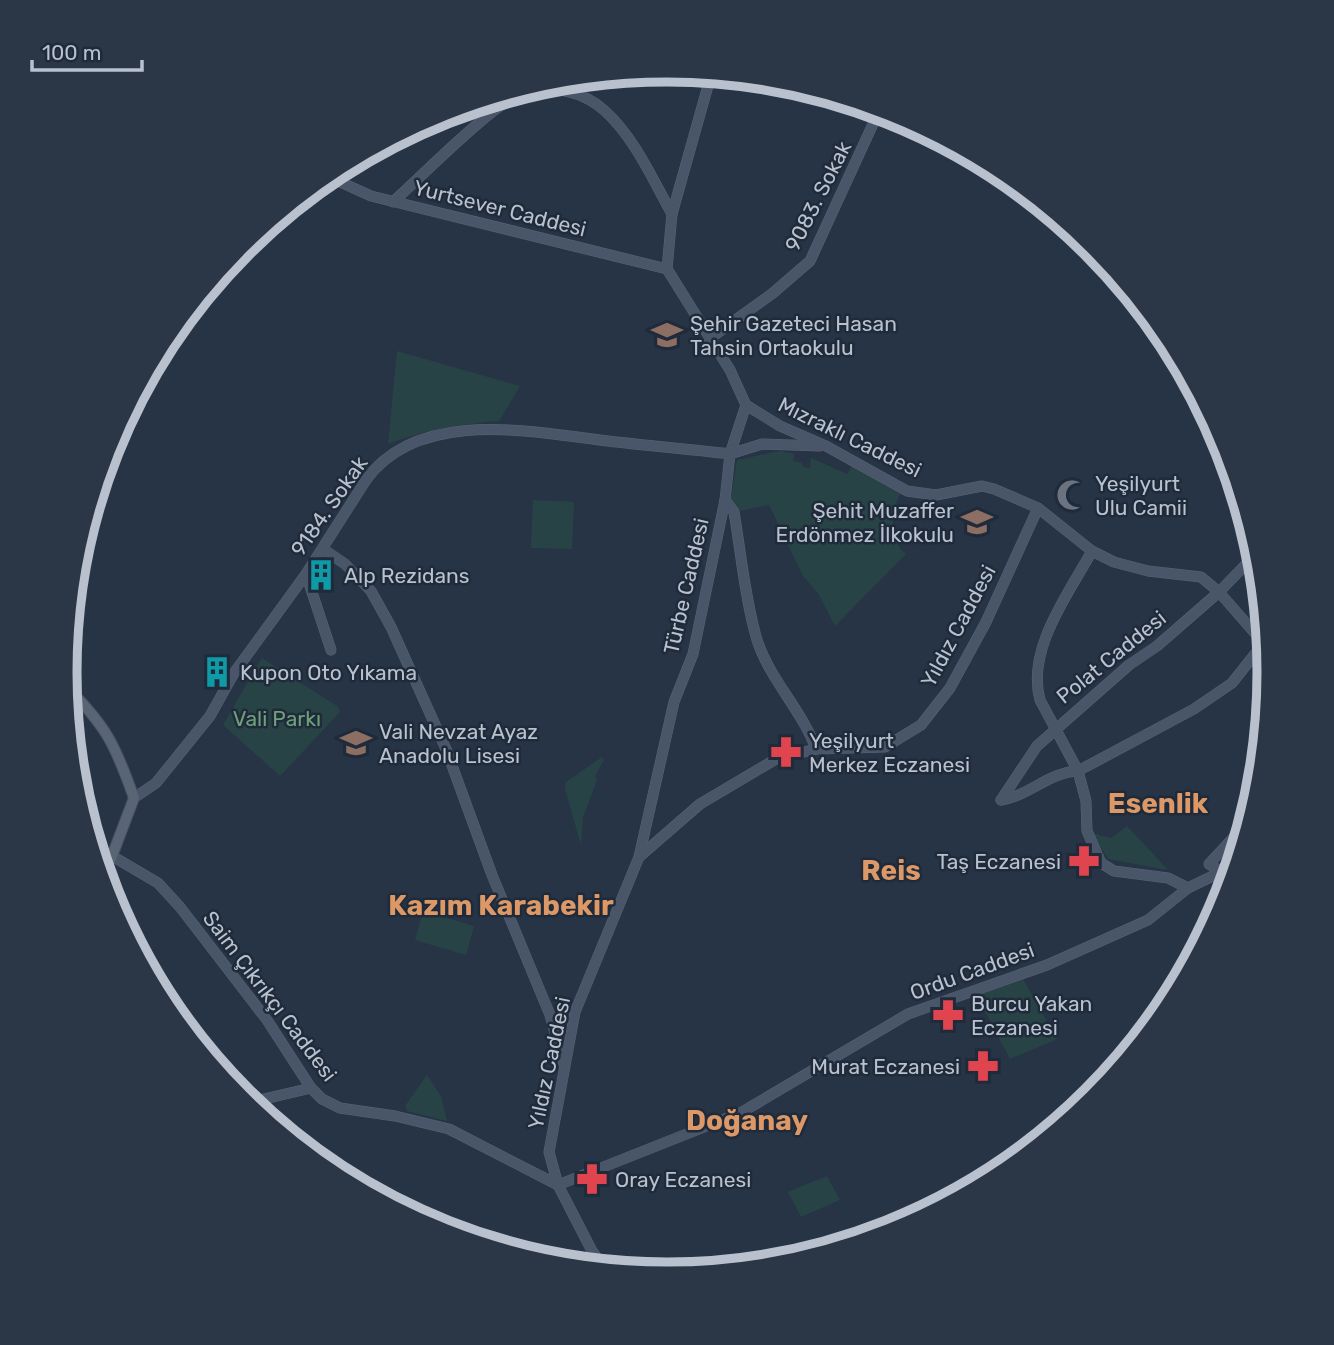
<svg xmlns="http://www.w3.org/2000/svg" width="1334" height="1345" font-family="Rubik,sans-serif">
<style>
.green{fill:#284346}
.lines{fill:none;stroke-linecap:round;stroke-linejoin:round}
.secondary-casing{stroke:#5a6472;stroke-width:11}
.primary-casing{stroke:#454f5e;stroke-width:12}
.secondary{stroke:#495568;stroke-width:10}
.primary{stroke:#596575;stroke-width:10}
.labels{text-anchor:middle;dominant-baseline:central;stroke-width:5;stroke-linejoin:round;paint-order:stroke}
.street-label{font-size:21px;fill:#b9c1ce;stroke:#1f2b3a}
.poi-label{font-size:21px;fill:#b9c1ce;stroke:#1f2b3a;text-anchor:start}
.park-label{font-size:21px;fill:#6fa07a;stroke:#1f2b3a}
.district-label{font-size:28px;font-weight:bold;fill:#dc9866;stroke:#1f2b3a}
.rim{fill:none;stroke:#b9c1ce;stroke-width:9}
</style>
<rect width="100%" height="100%" fill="#263446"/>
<g class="green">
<path d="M397,351L520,386L499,421C460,424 424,430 388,444Z"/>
<path d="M780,451L794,454L793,461L802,463L803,467L810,468L811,458L847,474L852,466L900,494C891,512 888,540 906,554L835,626L818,593L803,576L769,505L739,511L730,503L737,460Z"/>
<polygon points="533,500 574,502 572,549 531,548"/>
<polygon points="262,658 337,706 340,712 280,776 223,725"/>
<polygon points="602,757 604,760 595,776 597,780 583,817 581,845 565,789 566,782"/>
<polygon points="1127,826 1168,870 1108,859 1092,833 1111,838"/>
<polygon points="423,911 474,926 466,955 415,940"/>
<polygon points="1023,979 1057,1039 1010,1059 976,995"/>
<polygon points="427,1075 441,1096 447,1121 407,1111 405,1106"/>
<polygon points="827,1176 840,1200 801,1217 788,1192"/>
</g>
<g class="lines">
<defs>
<g id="secondary">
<polyline points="711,75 672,214 667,269 730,370 746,405 780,426 826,446 907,491 936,495 982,486 994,489 1038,508 1092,551 1114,562 1148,571 1201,577 1219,592 1267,647"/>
<polyline points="327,176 371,196 667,269"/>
<path d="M393,202C420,178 496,100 525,92C553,85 583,91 605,111C634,137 653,180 672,214"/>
<polyline points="709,339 773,293 810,261 879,111"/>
<path d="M725,500L734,512C741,553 745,599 757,640C770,680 802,710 816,749"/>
<polyline points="323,549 345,564 371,591 391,627 446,749 492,875 550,1015 564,1065"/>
<path d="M1092,551C1069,593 1026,649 1040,700L1078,771L1086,801L1087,831L1101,863L1114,871L1168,878L1188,888"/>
<polyline points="306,574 331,650"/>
<path d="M134,798L156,783L210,716L234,673L306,574L366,480C418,407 533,432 608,441C649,446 689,449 730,454L762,444L820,446"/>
<polyline points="1001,800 1037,746 1129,665 1157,646 1219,592 1257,553"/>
<path d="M1001,800C1029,796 1049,772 1078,771L1194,709L1232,683L1263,644"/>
<polyline points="112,856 158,883 180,907 267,1020 311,1088 322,1099 340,1108 395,1116 449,1129 558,1185"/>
<polyline points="639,857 700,804 776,759 816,749 885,747 921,725 950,688 986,622 1038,508"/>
<polyline points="1231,878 1209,864 1248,822"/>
<polyline points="247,1103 311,1088"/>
<polyline points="558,1185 742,1112 908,1014 1047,965 1148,920 1188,888 1219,873"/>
<polyline points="605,1269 592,1251 558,1185 549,1152 575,1012 639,857 674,702 693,654 725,500 730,454 746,405"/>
</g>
<path id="primary" d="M66,686C106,726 115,744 134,798L112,856L102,874"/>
</defs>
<use href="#secondary" class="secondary-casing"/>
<use href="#primary" class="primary-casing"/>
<use href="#secondary" class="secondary"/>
<use href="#primary" class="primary"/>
</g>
<defs>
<symbol id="school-bare" viewBox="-9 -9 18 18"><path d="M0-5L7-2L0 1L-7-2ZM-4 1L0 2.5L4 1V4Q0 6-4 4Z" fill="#8d6e63" stroke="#1f2b3a" stroke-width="2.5" paint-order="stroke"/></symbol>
<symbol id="mosque-bare" viewBox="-9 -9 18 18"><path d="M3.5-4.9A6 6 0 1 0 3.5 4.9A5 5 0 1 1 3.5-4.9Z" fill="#6b7280" stroke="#1f2b3a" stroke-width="2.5" paint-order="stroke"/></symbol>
<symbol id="building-bare" viewBox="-9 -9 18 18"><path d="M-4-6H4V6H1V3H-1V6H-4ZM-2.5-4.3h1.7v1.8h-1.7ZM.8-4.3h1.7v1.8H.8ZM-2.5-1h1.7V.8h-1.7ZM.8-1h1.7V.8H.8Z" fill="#0f9aa8" stroke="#1f2b3a" stroke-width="2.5" paint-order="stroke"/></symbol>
<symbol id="pharmacy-bare" viewBox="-9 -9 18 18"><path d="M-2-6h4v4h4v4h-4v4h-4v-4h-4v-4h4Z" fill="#e0444e" stroke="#1f2b3a" stroke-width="2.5" paint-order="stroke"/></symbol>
</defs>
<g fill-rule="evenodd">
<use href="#school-bare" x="645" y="313" width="44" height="44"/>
<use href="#mosque-bare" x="1050" y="473" width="44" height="44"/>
<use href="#school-bare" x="955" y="500" width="44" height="44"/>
<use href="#building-bare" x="299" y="553" width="44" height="44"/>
<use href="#building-bare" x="195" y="650" width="44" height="44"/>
<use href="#school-bare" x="334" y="721" width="44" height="44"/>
<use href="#pharmacy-bare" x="764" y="730" width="44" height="44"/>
<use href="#pharmacy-bare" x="1062" y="839" width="44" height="44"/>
<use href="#pharmacy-bare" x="926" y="993" width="44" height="44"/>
<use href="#pharmacy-bare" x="961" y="1044" width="44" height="44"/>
<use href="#pharmacy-bare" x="570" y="1157" width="44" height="44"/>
</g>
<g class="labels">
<g class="street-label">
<text transform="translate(818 196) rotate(-63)">9083. Sokak</text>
<text transform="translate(500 208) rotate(14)">Yurtsever Caddesi</text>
<text transform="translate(850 437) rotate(26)">Mızraklı Caddesi</text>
<text transform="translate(329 506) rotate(-55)">9184. Sokak</text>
<text transform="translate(686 586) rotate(-77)">Türbe Caddesi</text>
<text transform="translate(958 626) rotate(-62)">Yıldız Caddesi</text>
<text transform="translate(1111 657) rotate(-39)">Polat Caddesi</text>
<text transform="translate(972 971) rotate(-20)">Ordu Caddesi</text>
<text transform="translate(270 996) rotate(53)">Saim Çıkrıkçı Caddesi</text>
<text transform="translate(549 1063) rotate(-78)">Yıldız Caddesi</text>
</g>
<g class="poi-label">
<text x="690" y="323">Şehir Gazeteci Hasan<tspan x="690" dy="24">Tahsin Ortaokulu</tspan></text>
<text x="1095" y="483">Yeşilyurt<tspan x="1095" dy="24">Ulu Camii</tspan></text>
<text x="954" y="510" text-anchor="end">Şehit Muzaffer<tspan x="954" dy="24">Erdönmez İlkokulu</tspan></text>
<text x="344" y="575">Alp Rezidans</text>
<text x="240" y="672">Kupon Oto Yıkama</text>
<text x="379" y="731">Vali Nevzat Ayaz<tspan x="379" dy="24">Anadolu Lisesi</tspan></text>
<text x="809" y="740">Yeşilyurt<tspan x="809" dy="24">Merkez Eczanesi</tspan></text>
<text x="1061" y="861" text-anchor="end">Taş Eczanesi</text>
<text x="971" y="1003">Burcu Yakan<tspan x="971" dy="24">Eczanesi</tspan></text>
<text x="960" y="1066" text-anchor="end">Murat Eczanesi</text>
<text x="615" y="1179">Oray Eczanesi</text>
</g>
<g class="park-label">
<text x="277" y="718">Vali Parkı</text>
</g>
<g class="district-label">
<text x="1158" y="803">Esenlik</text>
<text x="891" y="870">Reis</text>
<text x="501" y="905">Kazım Karabekir</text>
<text x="747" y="1120">Doğanay</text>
</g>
</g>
<path d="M0 0H1334V1345H0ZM77 672a590 590 0 1 1 1180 0a590 590 0 1 1-1180 0Z" fill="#2b3746" fill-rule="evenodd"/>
<path class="rim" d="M77 672a590 590 0 1 1 1180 0a590 590 0 1 1-1180 0Z"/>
<path d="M32 60v10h110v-10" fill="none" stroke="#b9c1ce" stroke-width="3.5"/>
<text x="42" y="60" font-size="21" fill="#b9c1ce" stroke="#1f2b3a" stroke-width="5" paint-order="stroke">100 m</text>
</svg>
